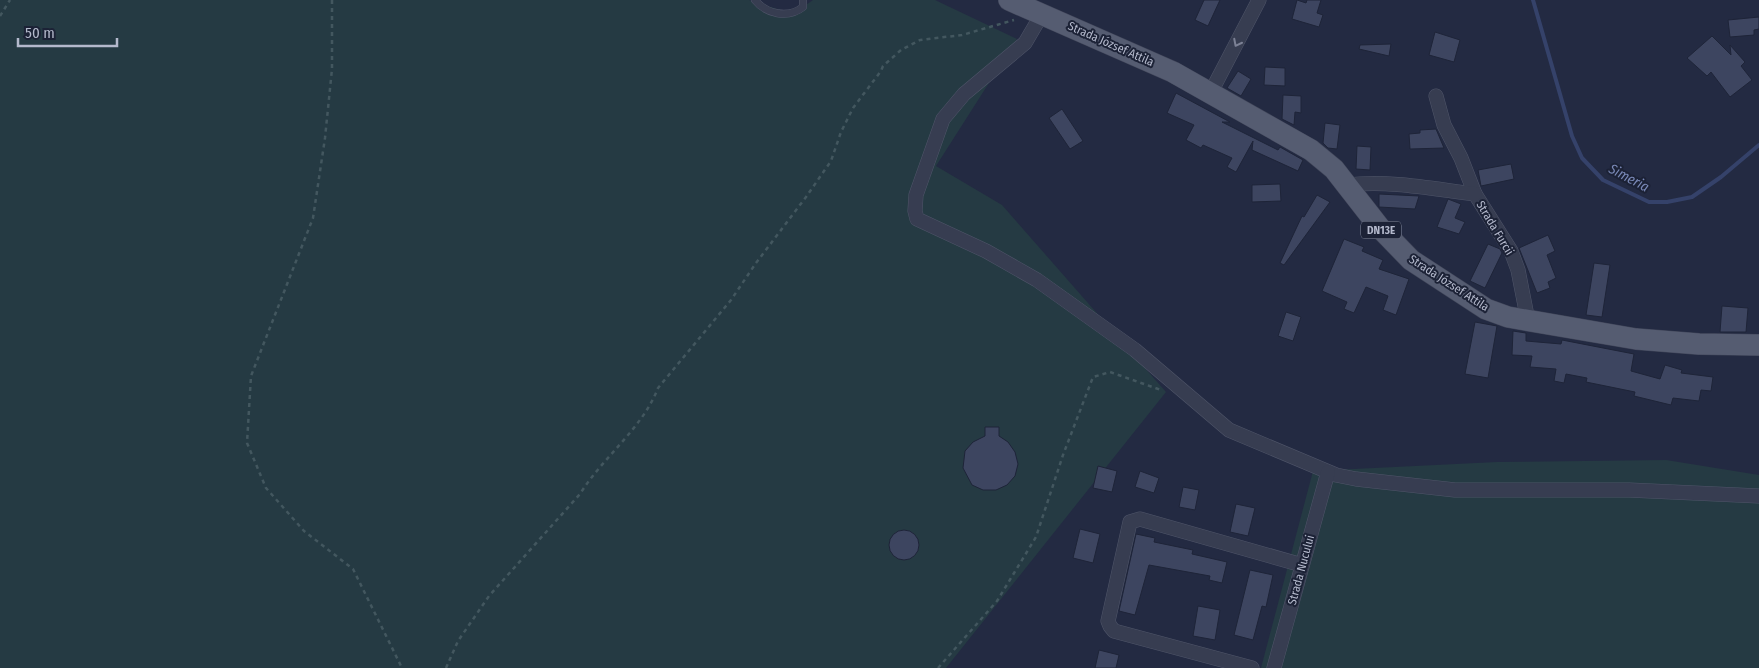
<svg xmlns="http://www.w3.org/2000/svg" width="1759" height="668" font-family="'Fira Sans Condensed',sans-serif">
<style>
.green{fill:#253a43}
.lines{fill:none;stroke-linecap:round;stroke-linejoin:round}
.stream{stroke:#35426a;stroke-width:4}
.building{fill:#3d4560;stroke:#1e2438}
.service-casing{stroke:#4f5569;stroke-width:8}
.minor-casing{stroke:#4f5569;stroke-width:15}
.primary-casing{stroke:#41465a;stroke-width:22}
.path{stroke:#43575f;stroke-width:2.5;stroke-dasharray:4 4;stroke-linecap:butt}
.service{stroke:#373d51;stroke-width:7}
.minor{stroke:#373d51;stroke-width:14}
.primary{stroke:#555c71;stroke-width:21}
.oneway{stroke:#7c8195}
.labels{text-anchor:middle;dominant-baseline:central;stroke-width:4;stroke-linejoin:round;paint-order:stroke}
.shield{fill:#1c2236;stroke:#868c9f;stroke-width:1}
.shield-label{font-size:11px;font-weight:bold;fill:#b4b9cc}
.street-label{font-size:12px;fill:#b4b9cc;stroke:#1c2236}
.water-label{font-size:14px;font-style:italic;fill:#7988b6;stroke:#1c2236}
</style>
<rect width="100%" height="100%" fill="#232a42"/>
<g class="green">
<polygon points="0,0 749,0 793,14 813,0 935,0 1017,39 936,166 1002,205 1166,392 946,668 0,668"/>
<polygon points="1666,460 1759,475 1759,668 1261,668 1313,471 1497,462"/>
</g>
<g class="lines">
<polyline class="stream" points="1533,0 1572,136 1582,158 1603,180 1649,202 1667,202 1692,197 1721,177 1759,145"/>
</g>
<g class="building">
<polygon points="1204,0 1220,0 1208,26 1195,20"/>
<polygon points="1297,0 1306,3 1307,0 1321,0 1317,13 1323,15 1319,27 1292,19"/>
<polygon points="1759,17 1759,29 1754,30 1754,35 1730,37 1728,20"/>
<polygon points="1435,32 1460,40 1454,62 1429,55"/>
<polygon points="1712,36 1731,55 1730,45 1745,62 1741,66 1752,80 1730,97 1711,72 1707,76 1687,58"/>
<polygon points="1391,44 1389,56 1359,49 1360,45"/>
<polygon points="1265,67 1285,68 1285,86 1264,85"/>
<polygon points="1238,71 1251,79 1241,96 1227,88"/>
<polygon points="1176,93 1230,122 1222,122 1278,150 1280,147 1303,160 1298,171 1252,150 1253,141 1236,172 1227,167 1232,158 1203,145 1201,148 1186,140 1194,125 1167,113"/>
<polygon points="1283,95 1301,96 1301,113 1295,112 1294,125 1282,119"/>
<polygon points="1062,109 1083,141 1070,149 1049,118"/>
<polygon points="1325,123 1340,125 1337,149 1328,148 1323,143"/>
<polygon points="1436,129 1444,148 1410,149 1409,134 1420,133 1420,130"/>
<polygon points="1357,146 1371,147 1370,170 1356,169"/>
<polygon points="1511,164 1514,179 1481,186 1478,170"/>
<polygon points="1280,184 1281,201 1252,202 1252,185"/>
<polygon points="1379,194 1419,196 1415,209 1379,207"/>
<polygon points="1317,195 1330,202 1284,265 1280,263 1302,216 1304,217"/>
<polygon points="1448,199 1461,204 1455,218 1465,222 1459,234 1437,227"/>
<polygon points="1548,235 1555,251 1547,255 1556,278 1548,282 1550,288 1537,293 1519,248"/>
<polygon points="1344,239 1364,247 1362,251 1383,260 1379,269 1409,279 1396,315 1383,310 1388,296 1366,287 1354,313 1344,309 1347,302 1322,291"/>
<polygon points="1488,244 1500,249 1502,253 1485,288 1470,281"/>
<polygon points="1594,263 1610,265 1602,317 1586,315"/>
<polygon points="1722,306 1748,308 1746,332 1720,332"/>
<polygon points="1286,312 1301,317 1293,341 1278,336"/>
<polygon points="1475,322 1497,326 1488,378 1465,374"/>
<polygon points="1513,331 1526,333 1526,341 1561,344 1562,340 1634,354 1631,371 1660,379 1665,365 1682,370 1681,373 1713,377 1711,391 1701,390 1699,401 1673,398 1671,405 1634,396 1635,392 1586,382 1587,378 1566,374 1564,383 1554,381 1556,369 1530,367 1532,356 1512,355"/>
<polygon points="985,427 999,427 999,436 1008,442 1015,452 1018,464 1015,476 1007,485 996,490 983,490 972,485 963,468 965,451 973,442 985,436"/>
<polygon points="1098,466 1117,471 1112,492 1093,488"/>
<polygon points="1140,471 1159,478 1154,493 1135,487"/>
<polygon points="1183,487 1199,490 1195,510 1179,507"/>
<polygon points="1236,504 1255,508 1248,536 1230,532"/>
<polygon points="1080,529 1100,534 1093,563 1073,558"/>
<circle cx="904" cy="545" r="15"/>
<polygon points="1136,534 1155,538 1154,542 1193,550 1192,554 1227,562 1222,583 1209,580 1210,576 1149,565 1135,615 1119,611"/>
<polygon points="1250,570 1273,575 1266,607 1262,606 1253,640 1234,635"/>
<polygon points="1198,606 1220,610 1215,640 1193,636"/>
<polygon points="1099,650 1119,655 1116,668 1095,668"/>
</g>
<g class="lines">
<defs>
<path id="service" d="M755,0C766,14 788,19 803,7V0"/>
<g id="minor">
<polyline points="1042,14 1025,43 964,94 943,119 916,195 915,211 917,219 986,251 1037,280 1135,350 1229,430 1336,475 1356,479 1455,490 1629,490 1759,496"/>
<polyline points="1211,92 1259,0"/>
<polyline points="1436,96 1444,125 1461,158 1475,194 1511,251 1518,270 1528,321"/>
<path d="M1348,185C1390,180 1433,189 1475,194"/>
<polyline points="1252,668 1114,631 1110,626 1108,621 1130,522 1140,519 1302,565"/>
<polyline points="1274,668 1328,472"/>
</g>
<polyline id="primary" points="1009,0 1173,72 1311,150 1334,169 1380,228 1411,260 1486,309 1508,317 1636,339 1699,344 1759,345"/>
</defs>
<use href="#service" class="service-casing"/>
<use href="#minor" class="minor-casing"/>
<use href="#primary" class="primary-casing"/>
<g class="path">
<polyline points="332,0 332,69 325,138 313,218 251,376 247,443 266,488 304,531 353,569 402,668"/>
<polyline points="0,16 10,0"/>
<path d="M446,668L458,641L489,596L580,494C603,457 642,429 658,388L731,300L756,263L806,197L831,161L841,132L853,108L881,71L883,66L901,50L920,40L962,35L1014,20"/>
<polyline points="938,668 997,601 1036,537 1063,455 1093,377 1110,372 1161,390"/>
</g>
<use href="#service" class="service"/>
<use href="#minor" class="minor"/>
<use href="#primary" class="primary"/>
</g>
<defs><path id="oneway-chevron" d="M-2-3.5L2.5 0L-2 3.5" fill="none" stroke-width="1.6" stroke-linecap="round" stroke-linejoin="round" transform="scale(1.25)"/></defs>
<use class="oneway" href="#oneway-chevron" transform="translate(1237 43) rotate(117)"/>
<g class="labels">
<rect class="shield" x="1361" y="221.5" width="40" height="17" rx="4"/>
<g class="shield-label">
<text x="1381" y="230">DN13E</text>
</g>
<g class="street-label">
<text transform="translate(1111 44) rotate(24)">Strada József Attila</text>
<text transform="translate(1495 228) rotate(59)">Strada Furcii</text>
<text transform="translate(1449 283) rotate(33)">Strada József Attila</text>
<text transform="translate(1301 570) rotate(-75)">Strada Nucului</text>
</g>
<g class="water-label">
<text transform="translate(1629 178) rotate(28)">Simeria</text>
</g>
</g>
<path d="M18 38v8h99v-8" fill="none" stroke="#b4b9cc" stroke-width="2.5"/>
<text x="25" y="38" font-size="15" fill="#b4b9cc" stroke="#1c2236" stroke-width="4" paint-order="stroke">50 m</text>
</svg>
